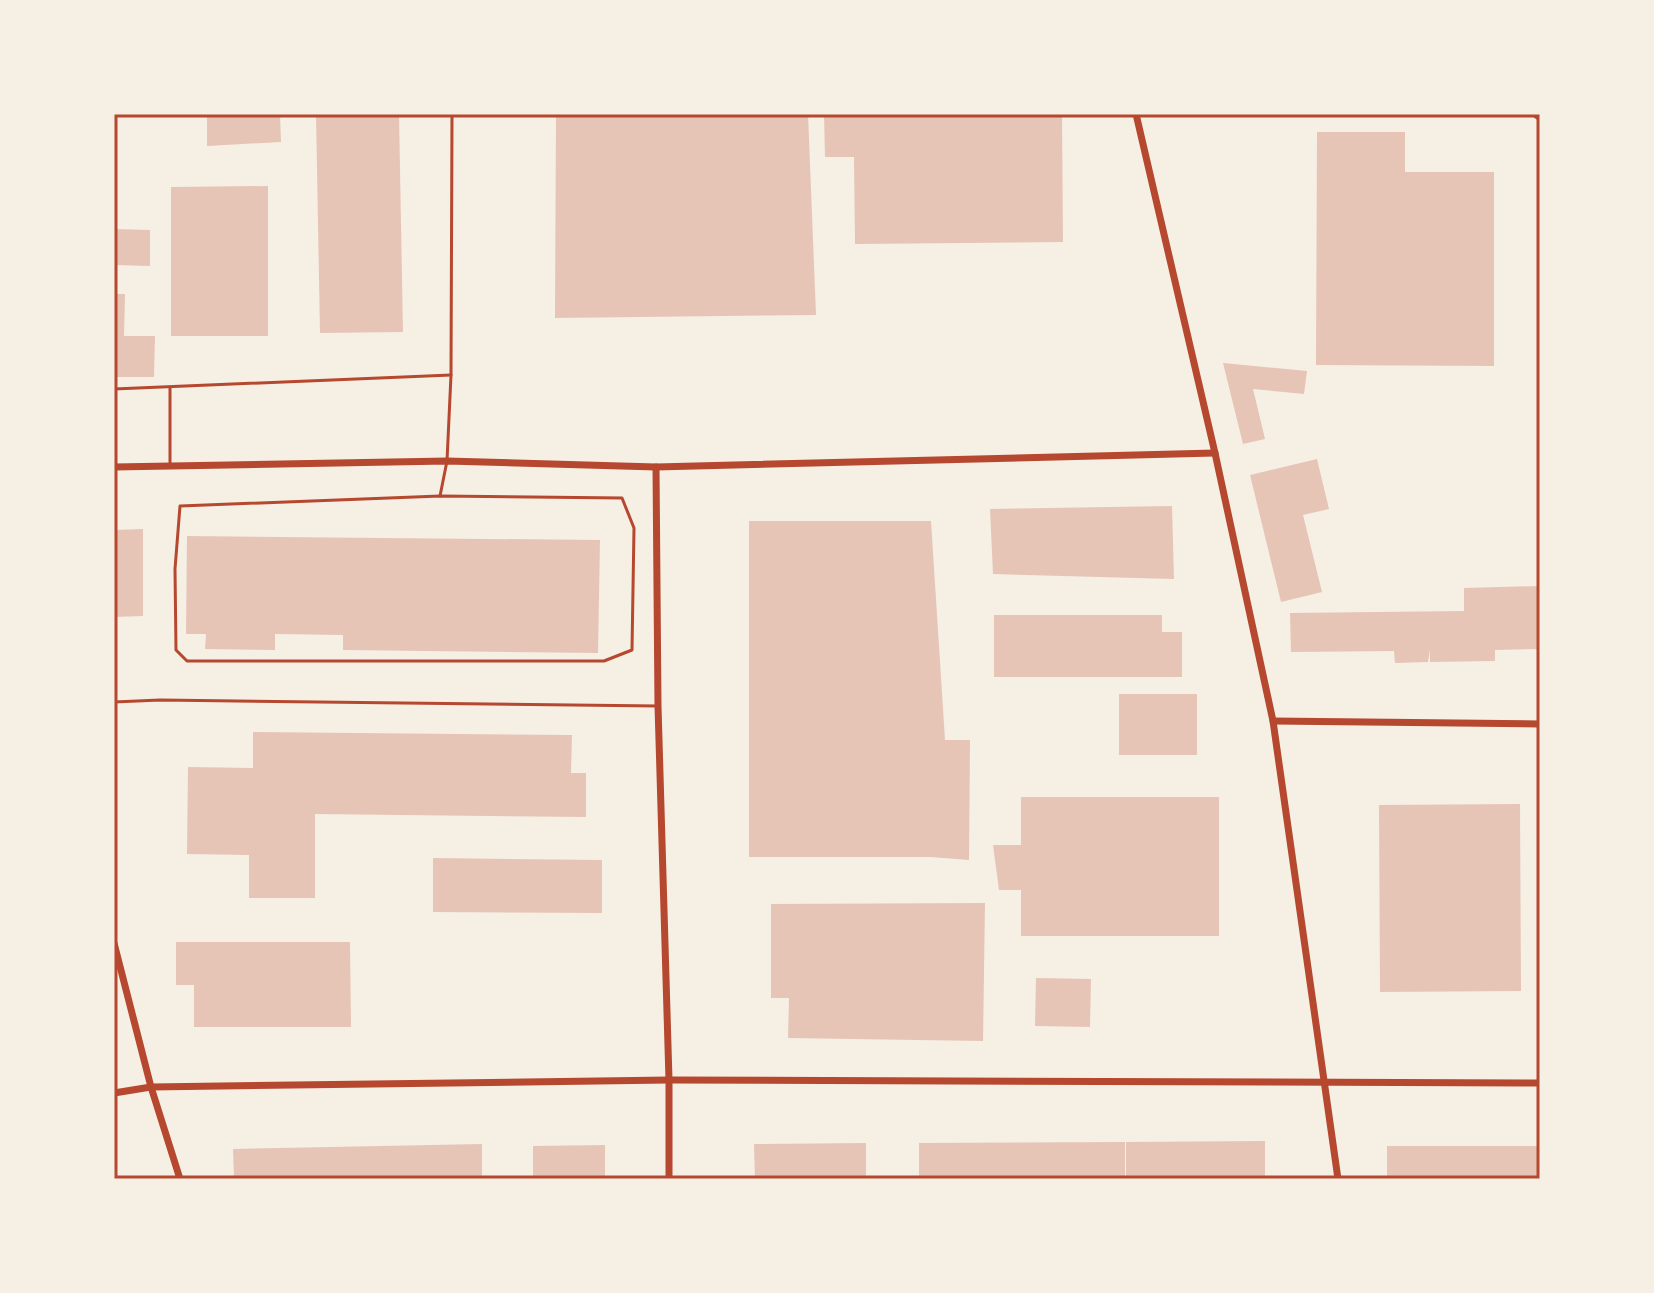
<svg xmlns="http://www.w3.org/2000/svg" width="1654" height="1293" font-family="'Space Grotesk',sans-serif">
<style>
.building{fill:#e6c5b7}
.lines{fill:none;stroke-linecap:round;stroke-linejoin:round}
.service{stroke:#b5482f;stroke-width:3}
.minor{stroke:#b5482f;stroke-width:7}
.tertiary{stroke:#b5482f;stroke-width:8}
.neatline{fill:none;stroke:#b5482f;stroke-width:3}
</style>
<rect width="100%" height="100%" fill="#f6efe4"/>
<g class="building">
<polygon points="207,114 280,114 281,142 207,146"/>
<polygon points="316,114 399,114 403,332 320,333"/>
<polygon points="556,114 808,114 816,315 555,318"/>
<polygon points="824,114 1062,114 1063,242 855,244 854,157 825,157"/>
<polygon points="1317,132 1405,132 1405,172 1494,172 1494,366 1316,365"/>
<polygon points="268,186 268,336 171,336 171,187"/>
<polygon points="114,229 150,230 150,266 114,265"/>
<polygon points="114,294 125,294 124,336 155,336 154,377 114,377"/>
<polygon points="1223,363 1307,371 1304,394 1253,389 1265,439 1243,444"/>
<polygon points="1317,459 1329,509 1303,515 1322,592 1281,602 1250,475"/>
<polygon points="1172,506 1174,579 993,574 990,509"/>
<polygon points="749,521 931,521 945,740 970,740 969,860 931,857 749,857"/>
<polygon points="143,529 143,616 114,617 114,530"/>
<polygon points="187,536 600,540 598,653 343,650 343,635 275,634 275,650 205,649 206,634 186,634"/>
<polygon points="1540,586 1540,649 1495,650 1495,661 1430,662 1430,650 1428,662 1395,663 1394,651 1291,652 1290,613 1464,611 1464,588"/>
<polygon points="994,615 1162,615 1162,632 1182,632 1182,677 994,677"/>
<rect x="1119" y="694" width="78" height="61"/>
<polygon points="253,732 572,735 571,773 586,773 586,817 315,814 315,898 249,898 249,855 187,854 188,767 253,768"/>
<polygon points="1021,797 1219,797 1219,936 1021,936 1021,890 999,890 993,845 1021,845"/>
<polygon points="1520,804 1521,991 1380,992 1379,805"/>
<polygon points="433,858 602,860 602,913 433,912"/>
<polygon points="985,903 983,1041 788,1038 789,998 771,998 771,904"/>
<polygon points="176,942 350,942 351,1027 194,1027 194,985 176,985"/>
<polygon points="1036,978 1091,979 1090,1027 1035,1026"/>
<polygon points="1265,1141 1265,1179 1126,1179 1126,1142"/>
<polygon points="1125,1142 1125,1179 919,1179 919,1143"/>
<polygon points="866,1143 866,1179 755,1179 754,1144"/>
<polygon points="482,1144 482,1179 234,1179 233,1149"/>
<polygon points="605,1145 605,1179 533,1179 533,1146"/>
<rect x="1387" y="1146" width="153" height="33"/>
</g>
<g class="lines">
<g class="service">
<polyline points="114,389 451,375"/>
<polyline points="170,464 170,388"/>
<polygon points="440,496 622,498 634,528 632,650 604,661 187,661 176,650 175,569 180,506"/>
<polyline points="440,496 447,461 451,375 452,114"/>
<polyline points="114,702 160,700 658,706"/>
</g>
<g class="minor">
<polyline points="1136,114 1215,453 1273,721 1338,1179"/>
<polyline points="114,467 447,461 656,467 1215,453"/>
<polyline points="656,467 658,706 669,1080 669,1179"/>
<polyline points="1273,721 1540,724"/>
<polyline points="114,943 151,1087 180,1179"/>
<polyline points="114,1093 151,1087 669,1080 1540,1083"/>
</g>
<polyline class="tertiary" points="1536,114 1540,117"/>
</g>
<rect width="1654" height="1293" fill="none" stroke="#f6efe4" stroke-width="232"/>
<rect x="116" y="116" width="1422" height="1061" class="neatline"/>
</svg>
